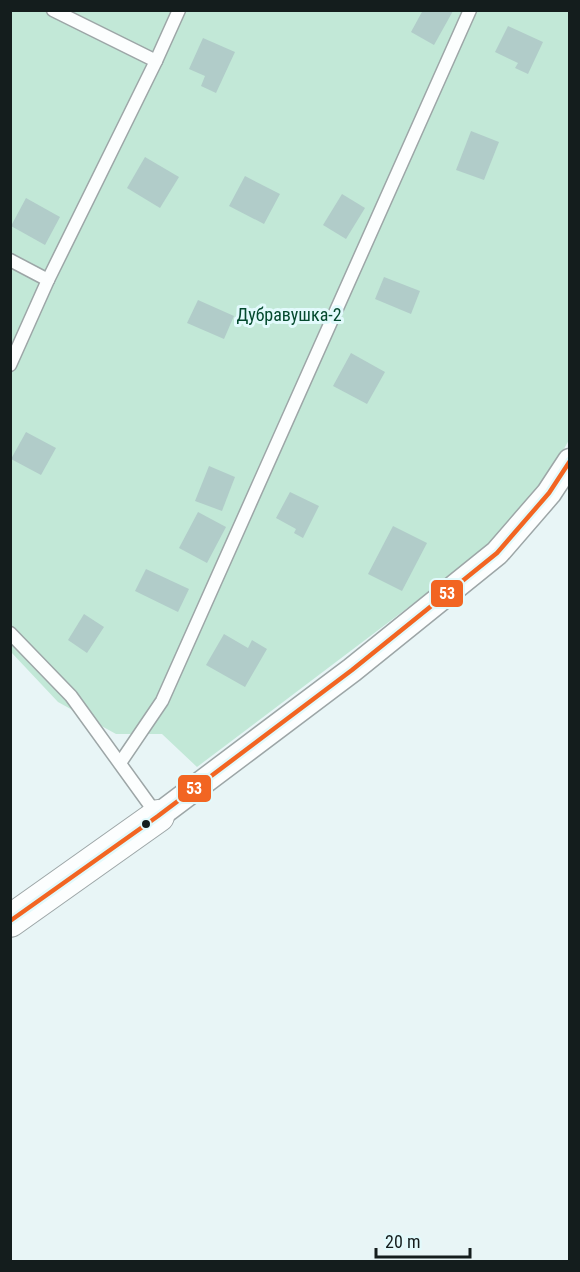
<svg xmlns="http://www.w3.org/2000/svg" width="580" height="1272" font-family="'Roboto Condensed',sans-serif">
<style>
.green{fill:#c2e8d7}
.building{fill:#b1ccc9}
.lines{fill:none;stroke-linecap:round;stroke-linejoin:round}
.service-casing{stroke:#9da6a7;stroke-width:15}
.minor-casing{stroke:#9da6a7;stroke-width:27}
.tertiary-casing{stroke:#9da6a7;stroke-width:34}
.service{stroke:#fcfefe;stroke-width:12}
.minor{stroke:#fcfefe;stroke-width:24}
.tertiary{stroke:#fcfefe;stroke-width:32}
.bus-1-casing{stroke:#e2fafc;stroke-width:9}
.bus-1{stroke:#f26522;stroke-width:4.5}
.bus-dot{fill:#141d1d;stroke:#e2fafc;stroke-width:2}
.labels{text-anchor:middle;dominant-baseline:central;stroke-width:6;stroke-linejoin:round;paint-order:stroke}
.park-label{font-size:18px;fill:#054a2e;stroke:#e2fafc}
.line-badge{stroke:#e2fafc;stroke-width:2}
.badge-label{font-size:16px;text-anchor:middle;font-weight:bold;fill:#fff}
</style>
<rect width="100%" height="100%" fill="#e8f5f6"/>
<polygon class="green" points="11,11 569,11 569,440 544,484 492,544 197,767 162,734 116,734 58,702 11,652"/>
<g class="building">
<polygon points="423,10 453,11 434,45 411,32"/>
<polygon points="508,26 543,42 528,74 515,68 518,63 495,52"/>
<polygon points="203,38 235,52 216,93 201,86 205,76 189,69"/>
<polygon points="471,131 499,142 484,180 456,170"/>
<polygon points="145,157 179,177 160,208 127,188"/>
<polygon points="245,176 280,194 264,224 229,206"/>
<polygon points="342,194 365,208 346,239 323,225"/>
<polygon points="26,198 60,217 45,245 11,226"/>
<polygon points="384,277 420,291 411,314 375,299"/>
<polygon points="198,300 234,316 224,339 187,323"/>
<polygon points="351,353 385,372 367,404 333,386"/>
<polygon points="26,432 56,448 41,475 11,459"/>
<polygon points="209,466 235,477 222,511 195,501"/>
<polygon points="290,492 319,506 303,538 294,533 296,529 276,518"/>
<polygon points="198,512 226,527 207,563 179,548"/>
<polygon points="393,526 427,543 402,591 368,574"/>
<polygon points="146,569 189,589 178,612 135,591"/>
<polygon points="84,614 104,627 87,653 68,640"/>
<polygon points="224,634 248,648 252,640 267,649 245,687 206,665"/>
</g>
<g class="lines">
<defs>
<g id="service">
<polyline points="53,10 156,61"/>
<polyline points="10,260 48,280"/>
<polyline points="10,365 48,280 156,61 179,10"/>
<polyline points="10,633 71,696 157,815"/>
<polyline points="120,763 162,701 470,10"/>
</g>
<polyline id="minor" points="158,816 352,670 497,553 549,493 570,461"/>
<polyline id="tertiary" points="10,921 158,816"/>
</defs>
<use href="#service" class="service-casing"/>
<use href="#minor" class="minor-casing"/>
<use href="#tertiary" class="tertiary-casing"/>
<use href="#service" class="service"/>
<use href="#minor" class="minor"/>
<use href="#tertiary" class="tertiary"/>
<defs>
<polyline id="bus-1" points="10,921 158,816 352,670 497,553 549,493 570,461"/>
</defs>
<use href="#bus-1" class="bus-1-casing"/>
<use href="#bus-1" class="bus-1"/>
</g>
<circle class="bus-dot" cx="146" cy="824" r="5"/>
<g class="labels">
<g class="park-label">
<text x="289" y="314">Дубравушка-2</text>
</g>
</g>
<g class="line-badge">
<rect x="430" y="579" width="34" height="29" rx="6" fill="#f26522"/>
<rect x="177" y="774" width="35" height="29" rx="6" fill="#f26522"/>
</g>
<g class="badge-label">
<text x="447" y="599">53</text>
<text x="194" y="794">53</text>
</g>
<rect width="580" height="1272" fill="none" stroke="#141d1d" stroke-width="24"/>
<path d="M376 1248v9h94v-9" fill="none" stroke="#141d1d" stroke-width="3"/>
<text x="385" y="1248" font-size="18" fill="#141d1d" stroke="#e2fafc" stroke-width="4.5" paint-order="stroke">20 m</text>
</svg>
